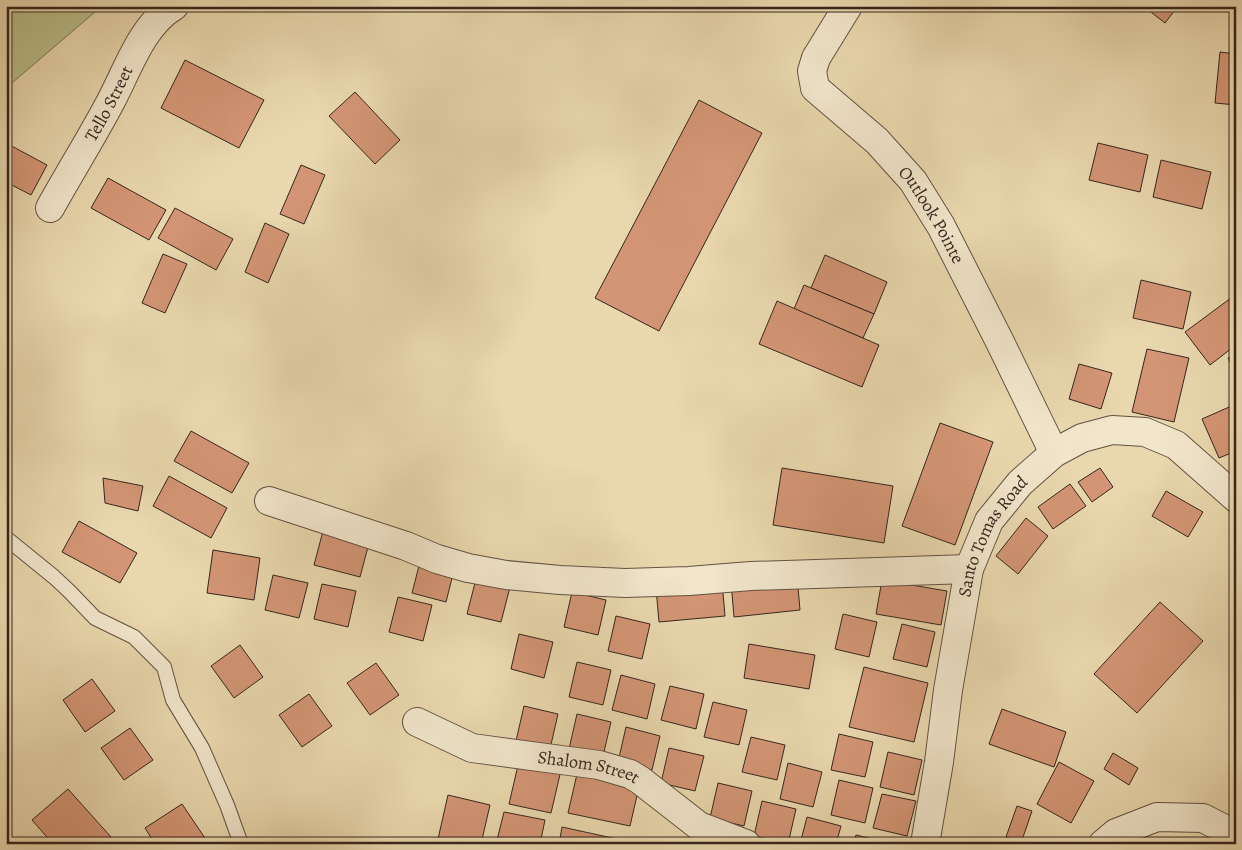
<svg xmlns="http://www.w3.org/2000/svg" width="1242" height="850" font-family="Alegreya,serif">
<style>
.green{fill:#b9bd88;stroke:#787253}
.building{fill:#d39575;stroke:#36261e}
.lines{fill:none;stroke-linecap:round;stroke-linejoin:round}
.service-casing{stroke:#635242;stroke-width:16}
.minor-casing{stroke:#635242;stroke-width:30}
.tertiary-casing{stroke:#635242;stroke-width:30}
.service{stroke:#f1e5ca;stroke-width:14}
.minor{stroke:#f1e5ca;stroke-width:28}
.tertiary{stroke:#f1e5ca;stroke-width:28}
.labels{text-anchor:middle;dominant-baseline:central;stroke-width:4;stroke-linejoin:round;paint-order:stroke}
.street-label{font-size:18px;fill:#36261e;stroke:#f1e5ca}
</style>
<rect width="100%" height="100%" fill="#e9d7ad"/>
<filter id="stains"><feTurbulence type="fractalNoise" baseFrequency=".004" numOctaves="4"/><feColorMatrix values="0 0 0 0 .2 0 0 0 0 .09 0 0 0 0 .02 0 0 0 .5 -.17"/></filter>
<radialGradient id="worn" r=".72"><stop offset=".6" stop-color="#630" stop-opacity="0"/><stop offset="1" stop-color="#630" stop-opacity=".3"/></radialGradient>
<polygon class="green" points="6,6 102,6 6,88"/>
<g class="building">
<polygon points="1143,6 1178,6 1165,23"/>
<polygon points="1220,52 1236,54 1236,105 1215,103"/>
<polygon points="185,60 264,100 239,148 161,108"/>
<polygon points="355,92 400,140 375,164 329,116"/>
<polygon points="699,100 762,133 659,331 595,298"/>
<polygon points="6,143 47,165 31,195 6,182"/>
<polygon points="1098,143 1148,155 1140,192 1089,180"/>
<polygon points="1161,160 1211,172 1202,209 1153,197"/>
<polygon points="301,165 325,175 304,224 280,214"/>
<polygon points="108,178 166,210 149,240 91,208"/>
<polygon points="175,208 233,239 216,270 158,238"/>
<polygon points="265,223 289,234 268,283 245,272"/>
<polygon points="163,254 187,264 165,313 142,303"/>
<polygon points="825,255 887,282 874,314 811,288"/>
<polygon points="1141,280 1191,292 1183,329 1133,318"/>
<polygon points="804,285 874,314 863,338 794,309"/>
<polygon points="1235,295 1236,296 1236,345 1210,365 1185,332"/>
<polygon points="777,301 879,345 862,387 759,344"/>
<polygon points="1147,349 1189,358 1174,422 1132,412"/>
<polygon points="1236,355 1236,374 1228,358"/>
<polygon points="1079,364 1112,373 1101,409 1069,399"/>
<polygon points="1236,404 1236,451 1219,458 1202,419"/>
<polygon points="940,423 993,442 955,545 902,526"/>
<polygon points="191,431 249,463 232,493 174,461"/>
<polygon points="782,468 893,486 884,543 773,525"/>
<polygon points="1100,468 1113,487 1092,502 1078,482"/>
<polygon points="169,476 227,508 211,538 153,506"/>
<polygon points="103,478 143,486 138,511 105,503"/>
<polygon points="1070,484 1086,506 1053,529 1038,507"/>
<polygon points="1166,491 1203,512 1188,537 1152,516"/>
<polygon points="1026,518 1048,536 1018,574 996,556"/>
<polygon points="79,521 137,553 120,583 62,552"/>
<polygon points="323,531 369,543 360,577 314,565"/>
<polygon points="213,550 260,558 254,600 207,593"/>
<polygon points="421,558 455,566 446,602 412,593"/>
<polygon points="273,575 308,583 299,618 265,610"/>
<polygon points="797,576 800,610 734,617 731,582"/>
<polygon points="476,579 510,587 501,622 467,614"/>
<polygon points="882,580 947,591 941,625 876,614"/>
<polygon points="722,582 725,616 659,622 656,588"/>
<polygon points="322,584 356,591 348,627 314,619"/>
<polygon points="572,592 606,600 598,635 564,627"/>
<polygon points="398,597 432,605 423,641 389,632"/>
<polygon points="1160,602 1203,641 1137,713 1094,674"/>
<polygon points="843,614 877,622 869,657 835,649"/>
<polygon points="616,616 650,624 642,659 608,651"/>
<polygon points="902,624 935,632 927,667 893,659"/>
<polygon points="519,634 553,642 544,678 511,669"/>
<polygon points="749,644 815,655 809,689 744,678"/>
<polygon points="240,645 263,677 234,698 211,666"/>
<polygon points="577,662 611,670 603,705 569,697"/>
<polygon points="376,663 399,695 370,715 347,683"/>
<polygon points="864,667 928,683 914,742 849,727"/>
<polygon points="621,675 655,684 647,719 612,710"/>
<polygon points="92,679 115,711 85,732 63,700"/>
<polygon points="670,686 704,694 696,729 661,720"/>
<polygon points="309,694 332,726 302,747 279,715"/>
<polygon points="713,702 747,710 739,745 704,737"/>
<polygon points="524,706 558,714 550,749 516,741"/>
<polygon points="1002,709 1066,732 1054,767 989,744"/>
<polygon points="577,714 611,722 603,756 569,749"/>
<polygon points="626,727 660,736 652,770 618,762"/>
<polygon points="130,728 153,760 124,780 101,748"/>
<polygon points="839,734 873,742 865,777 831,770"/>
<polygon points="751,737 785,745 777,780 742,772"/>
<polygon points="669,748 704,756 695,791 661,783"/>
<polygon points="888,752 922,760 914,795 880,787"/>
<polygon points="1113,753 1138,768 1129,785 1104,769"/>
<polygon points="519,761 561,770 551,813 509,804"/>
<polygon points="1059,762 1094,781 1071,823 1037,804"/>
<polygon points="788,763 822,772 813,807 780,799"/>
<polygon points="577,774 639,787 630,826 568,813"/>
<polygon points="839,780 873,788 865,823 831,815"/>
<polygon points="718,783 752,791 744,826 710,818"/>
<polygon points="68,789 111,837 103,844 53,844 32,820"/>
<polygon points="882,794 916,801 907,836 873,828"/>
<polygon points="448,795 490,805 481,844 461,844 438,839"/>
<polygon points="762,801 796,809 788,844 754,836"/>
<polygon points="182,804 209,844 155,844 145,828"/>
<polygon points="1017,806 1032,811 1021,843 1006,837"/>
<polygon points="504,812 545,820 540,844 496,844"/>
<polygon points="807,817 841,826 836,844 800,844"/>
<polygon points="562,827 617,839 616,844 559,844"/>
<polygon points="856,835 890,843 890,844 853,844"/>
</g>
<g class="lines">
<defs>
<polyline id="service" points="6,538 54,577 69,591 95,618 134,637 164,667 173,700 202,748 227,805 241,844"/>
<g id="minor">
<path id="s1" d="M848,6L816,58L812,71L815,88L877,141L913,181L941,226L999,340L1054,453"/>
<path id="s2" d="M50,208C70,172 92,137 111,101C128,69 142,25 174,6"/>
<polyline points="269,501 406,546 437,559 468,568 506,575 560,580 625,583 689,581 751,576 969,569"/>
<path id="s3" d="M417,722L472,748L599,765L630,774L640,780L699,826L746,844"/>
<polyline points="1103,844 1116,833 1157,817 1203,818 1236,835"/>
</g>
<g id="tertiary">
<path id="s4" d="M925,844L939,762L948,690L969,569L989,521L1020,483L1054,453L1082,438L1112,430L1145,432L1176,445L1236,498"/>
</g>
</defs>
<use href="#service" class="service-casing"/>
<use href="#minor" class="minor-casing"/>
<use href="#tertiary" class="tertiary-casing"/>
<use href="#service" class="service"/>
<use href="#minor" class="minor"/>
<use href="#tertiary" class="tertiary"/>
</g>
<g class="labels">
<g class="street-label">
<text stroke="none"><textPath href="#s2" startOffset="120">Tello Street</textPath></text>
<text stroke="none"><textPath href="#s1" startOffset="266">Outlook Pointe</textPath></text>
<text stroke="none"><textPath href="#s4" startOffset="318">Santo Tomas Road</textPath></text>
<text stroke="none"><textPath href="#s3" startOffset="179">Shalom Street</textPath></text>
</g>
</g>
<rect width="1242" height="850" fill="none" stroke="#e9d7ad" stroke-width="25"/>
<rect x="8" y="8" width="1227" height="835" fill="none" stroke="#36261e" stroke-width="2.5"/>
<rect x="12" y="12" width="1217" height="825" fill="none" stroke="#36261e"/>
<rect width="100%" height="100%" filter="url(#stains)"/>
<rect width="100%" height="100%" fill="url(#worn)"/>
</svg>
